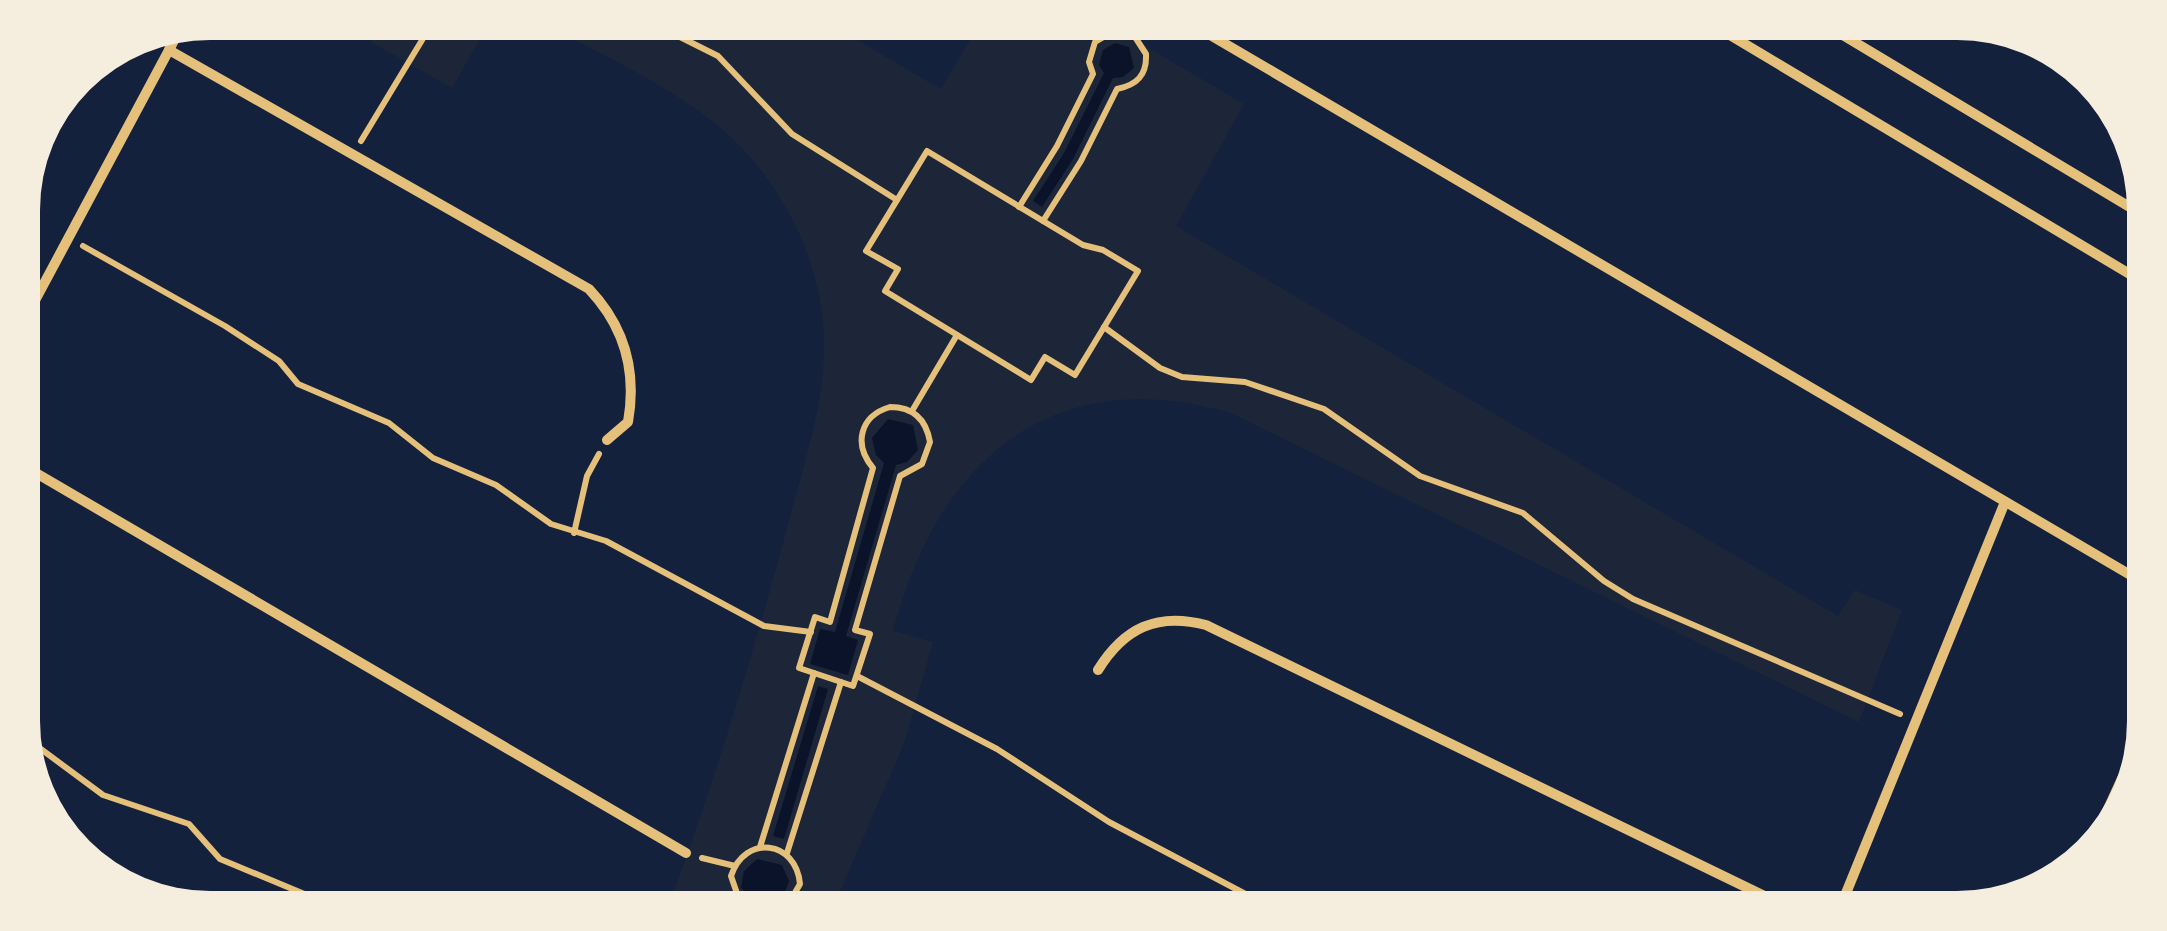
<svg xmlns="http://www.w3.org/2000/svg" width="2167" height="931" font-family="Commissioner,sans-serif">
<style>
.green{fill:#1d2539}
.water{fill:#0b132b}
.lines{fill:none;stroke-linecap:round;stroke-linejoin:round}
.path{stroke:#e5c07b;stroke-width:6}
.minor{stroke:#e5c07b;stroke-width:10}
</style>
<rect width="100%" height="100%" fill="#14213d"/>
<g class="green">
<polygon points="380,23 489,23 452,88 371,42"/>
<path d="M544,23H828L941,89L980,23H1106L1244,104L1176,226L1838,616L1855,590L1902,610L1859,722L1231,413C1050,361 937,462 893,631L933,642L905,741L833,908H668C715,781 755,648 790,517C805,460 826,398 824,339C822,275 797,215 757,165C704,99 617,64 544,23Z"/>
</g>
<g class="water">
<polygon points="1115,43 1129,47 1134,68 1123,77 1113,78 1073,159 1042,207 1033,201 1064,153 1104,73 1099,65 1103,50"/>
<polygon points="888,419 913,425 918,450 907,462 896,465 846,636 858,640 848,675 810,664 820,629 835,632 884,463 876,455 872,438"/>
<polygon points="818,686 828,689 784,839 773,836"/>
<polygon points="757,859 782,865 789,881 783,898 764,908 751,908 753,903 741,887 744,871"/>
</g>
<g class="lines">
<g class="path">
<polyline points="650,22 718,56 792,134 897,200"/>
<polyline points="1135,37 1154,22"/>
<polyline points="361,141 433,22"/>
<polygon points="927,151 1083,245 1103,250 1138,271 1075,375 1045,357 1031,380 885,291 898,269 866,251"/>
<path d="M1019,207L1057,146L1093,74L1089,62L1095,42L1114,31L1135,37L1146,54C1147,75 1137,85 1117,89L1081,161L1043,221"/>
<polyline points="83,246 225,326 279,361 298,384 389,423 433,458 496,485 551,524 606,541 764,626 811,632"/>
<polyline points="1104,327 1160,368 1182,377 1245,382 1324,409 1420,476 1523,513 1604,581 1633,599 1900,714"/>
<path d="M890,407C913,407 926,419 930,442L922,464L900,476L855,630L870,634L853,686L799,668L815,617L830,622L873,468C853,444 860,416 890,407Z"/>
<polyline points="912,411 957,335"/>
<polyline points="574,533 587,476 599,454"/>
<polyline points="857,676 997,749 1109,822 1272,908"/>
<polyline points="26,738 103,795 189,824 220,859 338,908"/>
<polyline points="2092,839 2144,726"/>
<polyline points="760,847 814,673"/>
<polyline points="787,853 841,682"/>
<polyline points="702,858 735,866"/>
<polyline points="797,895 821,908"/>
<path d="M742,908L731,876C745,834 796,840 800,884L786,908"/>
</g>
<g class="minor">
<polyline points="1188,22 2144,583"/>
<polyline points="1708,22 2143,282"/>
<polyline points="1821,22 2143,215"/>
<path d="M169,50L589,289C625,327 637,371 628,422L607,440"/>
<polyline points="24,321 177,35"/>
<polyline points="24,466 686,853"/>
<path d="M1098,670C1124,628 1157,612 1206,625L1789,908"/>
<polyline points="1840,908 2005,502"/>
</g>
</g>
<path d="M0 0H2167V931H0ZM210 40H1957A170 170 0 0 1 2127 210V721A170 170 0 0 1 1957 891H210A170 170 0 0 1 40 721V210A170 170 0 0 1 210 40Z" fill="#f5edde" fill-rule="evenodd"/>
</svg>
